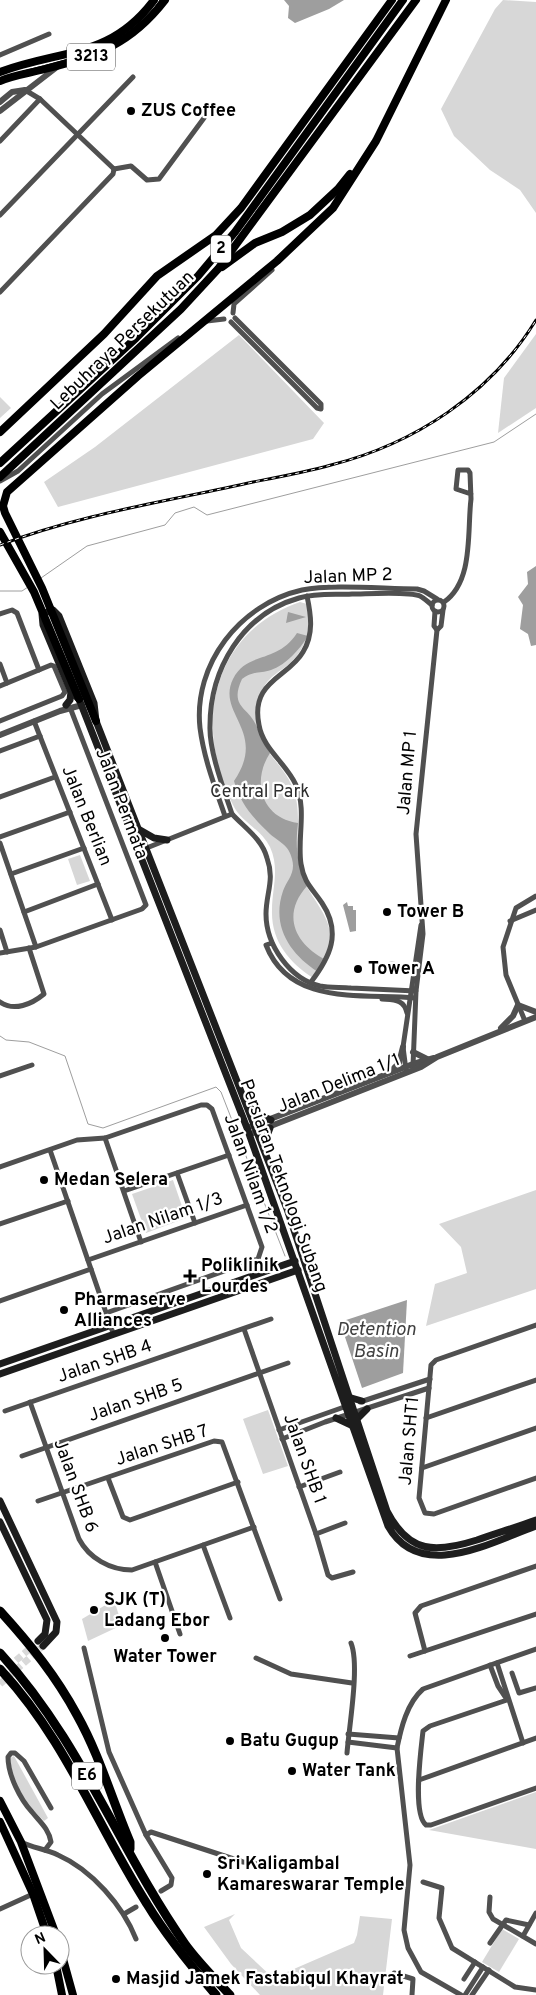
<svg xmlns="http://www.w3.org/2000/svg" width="536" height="1995" font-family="Overpass,sans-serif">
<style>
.green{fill:#d7d7d7}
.water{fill:#9e9e9e}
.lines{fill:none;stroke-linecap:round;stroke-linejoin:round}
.stream{stroke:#9e9e9e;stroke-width:1}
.secondary-tunnel{stroke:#d9d9d9;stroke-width:7;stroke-dasharray:7 3.5;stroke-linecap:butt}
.minor{stroke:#505050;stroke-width:5}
.tertiary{stroke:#505050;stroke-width:6}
.secondary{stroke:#1d1d1d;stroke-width:7}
.primary{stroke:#000;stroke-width:8}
.trunk{stroke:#000;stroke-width:8}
.motorway{stroke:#000;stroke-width:9}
.tram{stroke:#000;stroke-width:1}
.rail-casing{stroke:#000;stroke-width:3}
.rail{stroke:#fff;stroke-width:1;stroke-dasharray:4;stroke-linecap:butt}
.poi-dot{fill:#000;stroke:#fff;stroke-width:2}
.labels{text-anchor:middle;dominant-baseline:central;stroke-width:4.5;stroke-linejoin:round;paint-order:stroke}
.shield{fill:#fff;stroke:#4c4c4c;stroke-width:1}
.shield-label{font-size:16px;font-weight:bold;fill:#000}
.poi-label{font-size:18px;font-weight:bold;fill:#000;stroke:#fff;text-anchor:start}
.street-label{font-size:18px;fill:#000;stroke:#fff}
.park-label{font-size:18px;fill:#2e2e2e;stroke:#fff}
.water-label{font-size:19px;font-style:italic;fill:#3f3f3f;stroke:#fff}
</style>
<rect width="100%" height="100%" fill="#fff"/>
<g class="green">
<polygon points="503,0 536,2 536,213 520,190 490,170 454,136 441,109 495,9"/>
<polygon points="536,334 536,408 498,433 504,378"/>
<polygon points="239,335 324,423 313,439 58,507 44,482 95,447"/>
<polygon points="0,397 11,408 0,418"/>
<path d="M300,602L307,604C313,627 306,650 288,665C280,671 271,676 265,685C258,695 255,709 256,721C256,746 283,764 292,786C304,813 293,844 301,872C307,898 337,917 329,948C327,958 318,969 313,978C289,962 271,941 272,910C272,888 280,869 270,847C261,829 241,822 233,805C193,726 211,633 300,602Z"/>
<polygon points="80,855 90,881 77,885 68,859"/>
<circle cx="392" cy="967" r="6"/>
<polygon points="173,1180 186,1218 146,1233 132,1194"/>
<polygon points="536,1190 536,1289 426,1326 435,1284 467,1273 461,1247 439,1224"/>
<polygon points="268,1410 288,1466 263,1474 243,1419"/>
<polygon points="114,1600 122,1625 88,1641 82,1619"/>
<path d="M14,1756L48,1818L44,1821C26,1804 12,1783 10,1758Z"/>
<polygon points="536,1792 536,1849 429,1830"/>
<polygon points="235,1914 229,1920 241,1948 273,1978 354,1943 357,1935 360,1916 392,1919 383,1995 260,1995 231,1964 204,1927"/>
<polygon points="502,1929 519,1939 499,1972 482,1962"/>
</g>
<g class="water">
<polygon points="284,0 344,0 329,9 295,23 288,18 289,6"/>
<polygon points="536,566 536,645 531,646 528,634 520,629 523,605 518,597 528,584 527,572"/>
<polygon points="288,612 306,617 286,623"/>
<path d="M297,633L308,636C299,650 287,664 271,670C260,674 255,670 242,679C229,707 248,707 256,725C261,735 264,744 270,753C251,782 262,818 298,823C295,845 297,866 307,886C281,915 295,944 326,960L318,972C290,954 271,926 283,891C287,880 296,873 292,859C289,845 279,842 270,834C253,818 240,803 234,781C268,731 216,714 233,679C247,651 277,664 297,633Z"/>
<polygon points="347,902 348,906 353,906 353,910 356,910 356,931 350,932 343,905"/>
<polygon points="407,1300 403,1373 362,1388 340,1322"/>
</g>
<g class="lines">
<g class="stream">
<polyline points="41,578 87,546 165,525 175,513 194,507 207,515 494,442 536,414"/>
<polyline points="0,591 22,591 28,587"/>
<polyline points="0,1036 6,1040 29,1042 65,1056 88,1124 103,1128 216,1087 221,1092 285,1256"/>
</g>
<g class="secondary-tunnel">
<polyline points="0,1674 34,1645"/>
<polyline points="0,1684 43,1646"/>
</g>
<g class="minor">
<polyline points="0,55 49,34"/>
<polyline points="25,90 40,99 114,169"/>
<polyline points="0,141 40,99"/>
<polyline points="114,169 131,166 147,180 159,179 204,118"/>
<polyline points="0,215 133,77"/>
<polyline points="0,292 113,174 114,169"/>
<polyline points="233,313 234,304 272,270"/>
<polyline points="207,321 224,319"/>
<polyline points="231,322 317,408 321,409 321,404 235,318"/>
<polyline points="0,481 18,471 102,394 178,338"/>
<path d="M307,596C311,615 314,634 303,652C288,678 250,681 259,725C263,749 286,763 296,785C307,810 297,838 301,864C304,883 312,888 322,903C342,933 330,957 311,982"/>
<circle cx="438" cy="606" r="6"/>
<path d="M444,602C474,581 467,531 471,499L470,473L468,470H458L456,489L471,494"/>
<polyline points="435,611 434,626 437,630"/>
<polyline points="0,614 12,610 17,613 39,670"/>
<polyline points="0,664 7,683"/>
<polyline points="0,686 51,665 54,666 65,692 62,696 0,721"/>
<polyline points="34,721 112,920"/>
<polyline points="0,751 40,736"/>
<polyline points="0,797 55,777"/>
<path d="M232,814C224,790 209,751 210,726C210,669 242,614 299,598C316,593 334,595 352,594C366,594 409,591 420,596C424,598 428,602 432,605"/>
<path d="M225,816C215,787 204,759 200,728C193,664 240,604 302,590C333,584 384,589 417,589L424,591L437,599"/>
<polyline points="0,837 70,812"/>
<polyline points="0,843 36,947"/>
<path d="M139,851L232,814C245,828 262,839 267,858C275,880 266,893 266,914C266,945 290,979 320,986C330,988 341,987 351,988C373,989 394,990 416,991"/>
<polyline points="11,874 84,848"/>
<polyline points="24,912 98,884"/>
<polyline points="510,921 536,910"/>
<polyline points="0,930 7,952"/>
<path d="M272,943L266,945C290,1007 363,993 415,998"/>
<polyline points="0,953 36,947 142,909 146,905 71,710"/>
<path d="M382,999C394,1000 404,999 407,1013"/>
<path d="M0,1002C14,1012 32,1004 44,994L29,948"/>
<polyline points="525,1021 506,975 503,947 516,908 536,896"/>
<polyline points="413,1066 416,991 423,934 416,834 437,630 441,626 443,610"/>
<polyline points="406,1070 403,1047 421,925"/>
<polyline points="0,1076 32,1065"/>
<polyline points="105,1138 141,1242"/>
<polyline points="50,1150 113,1333"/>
<polyline points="0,1167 77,1140 105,1138 201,1105 207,1105 212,1109 262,1247 258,1259 106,1313"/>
<polyline points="177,1173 195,1223"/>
<polyline points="124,1191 229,1155"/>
<polyline points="0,1224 68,1201"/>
<polyline points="88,1260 247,1205"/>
<polyline points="0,1301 91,1269"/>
<polyline points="536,1325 436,1360 431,1365 419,1498 425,1513 434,1514 536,1478"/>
<polyline points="244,1329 316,1534 328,1575 332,1578 353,1572"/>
<path d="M30,1402L79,1539C89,1558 110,1570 132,1570L254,1527"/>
<polyline points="360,1402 430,1379"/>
<polyline points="5,1411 271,1319"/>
<polyline points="426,1418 536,1380"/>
<polyline points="279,1430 347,1406"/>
<polyline points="282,1439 325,1422 429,1388"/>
<polyline points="22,1456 288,1363"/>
<polyline points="422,1468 536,1428"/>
<polyline points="108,1478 123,1517 130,1520 238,1482"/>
<polyline points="299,1487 340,1472"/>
<polyline points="38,1501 214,1441 222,1442 280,1599"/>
<polyline points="316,1534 345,1523"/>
<polyline points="203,1545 230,1618"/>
<polyline points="155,1562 180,1634"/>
<polyline points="84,1648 109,1752 146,1835 172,1878 171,1885 161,1891"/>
<polyline points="425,1651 415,1613 421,1606 536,1566"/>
<polyline points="410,1656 536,1614"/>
<polyline points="256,1658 291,1674 352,1683"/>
<polyline points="497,1663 523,1743"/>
<polyline points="490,1665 498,1686 506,1698"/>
<polyline points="512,1673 519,1693 536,1688"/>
<path d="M507,1700L430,1726L423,1731C421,1750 412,1814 426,1825H431L536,1788"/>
<polyline points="348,1734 399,1738"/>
<polyline points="348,1742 397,1748"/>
<path d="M347,1753C349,1727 360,1665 351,1643"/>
<polyline points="419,1780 536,1738"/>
<polyline points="146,1835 151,1832 243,1862 268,1865"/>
<path d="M21,1842C33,1848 46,1849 58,1855C92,1870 123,1906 136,1939"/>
<path d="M45,1850L51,1842C49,1829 40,1822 32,1812C20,1799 8,1775 8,1757L11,1753H15L24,1761L51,1808"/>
<polyline points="423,1882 442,1888 439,1918 452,1948 515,1987 536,1990"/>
<polyline points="490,1897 489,1912 493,1919 536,1944"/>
<polyline points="0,1909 33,1894"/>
<polyline points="124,1914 136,1907"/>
<polyline points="523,1936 536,1913"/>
<polyline points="490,1943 506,1920 529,1925"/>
<polyline points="394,1973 413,1979 412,1995"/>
<polyline points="464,1979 475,1962"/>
<path d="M461,1995L421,1972L408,1948L404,1930L410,1865L397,1748C401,1728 407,1703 423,1689L536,1649"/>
<polyline points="465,1995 483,1967"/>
<polyline points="472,1995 489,1970"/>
</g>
<g class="tertiary">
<polyline points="0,102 12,92 25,90"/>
<polyline points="0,111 57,67"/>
<polyline points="0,735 60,711 82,705"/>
<polyline points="501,1028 513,1016 518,1005 536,1012"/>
<polyline points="413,1052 427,1059"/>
<polyline points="392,1070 399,1063 403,1047"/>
<polyline points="247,1128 413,1064 434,1058"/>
<polyline points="253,1133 421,1067 437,1057 536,1017"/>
</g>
<g class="secondary">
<polyline points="66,705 70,700 71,692"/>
<polyline points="140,830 154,838 167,840"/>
<polyline points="249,1107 259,1115 271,1120"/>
<polyline points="263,1146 270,1128"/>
<polyline points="0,1364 295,1261"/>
<polyline points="0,1374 298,1270"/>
<polyline points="348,1397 362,1401"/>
<polyline points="336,1418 351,1425"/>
<polyline points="356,1420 367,1409"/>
<polyline points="0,1501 57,1622 56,1632 43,1646"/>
<path d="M536,1520C517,1527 497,1533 477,1540C436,1553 409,1554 387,1511L287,1209L96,721L94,703L59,616L53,610L42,614L43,625L71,692L79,699L247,1128L388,1526C420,1583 491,1542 536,1526"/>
<polyline points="0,1522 47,1620 45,1634 38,1641"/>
</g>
<g class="primary">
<path d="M0,72C61,49 110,59 154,0"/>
<path d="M0,81C14,75 30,73 45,69C97,56 131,44 165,0"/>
<polyline points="0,1801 21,1842 56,1935"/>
<polyline points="0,1822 33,1894 47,1935"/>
<polyline points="60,1948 73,1995"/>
<polyline points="56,1965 62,1995"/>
</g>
<g class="trunk">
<polyline points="222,267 255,243 282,232 310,215 338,189 350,174"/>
<polyline points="0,432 104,334 157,276 216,235 241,208 392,0"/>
<polyline points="0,463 136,338 198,276 235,232 403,0"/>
<polyline points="0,477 181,309 218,269 416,0"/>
<polyline points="0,532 34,592 79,699"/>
<polyline points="96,721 42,588 5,513 3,506 7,492 138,376 277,261 333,208 376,141 446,0"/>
</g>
<g class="motorway">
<path d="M0,1611C30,1644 56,1676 77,1715C100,1756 112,1800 130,1842V1849"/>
<path d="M0,1653C81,1741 118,1848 185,1944C198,1962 215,1979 230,1995"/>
<path d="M0,1669C66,1740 96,1824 147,1904C167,1937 191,1966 216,1995"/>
</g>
<path class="tram" d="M0,78C56,59 126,56 160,0"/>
<defs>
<path id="rail" d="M0,545C81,514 169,501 253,482C279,477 306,472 331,465C414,444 491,394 536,320"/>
</defs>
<use href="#rail" class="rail-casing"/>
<use href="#rail" class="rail"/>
</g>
<g class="poi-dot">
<circle cx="131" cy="111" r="5"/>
<circle cx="387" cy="912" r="5"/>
<circle cx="358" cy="969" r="5"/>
<circle cx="44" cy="1180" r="5"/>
<path d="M187.5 1268.5h5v5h5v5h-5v5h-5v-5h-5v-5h5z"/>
<circle cx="64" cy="1310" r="5"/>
<circle cx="94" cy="1610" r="5"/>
<circle cx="165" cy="1638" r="5"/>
<circle cx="230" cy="1741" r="5"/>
<circle cx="292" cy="1771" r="5"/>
<circle cx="207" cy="1874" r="5"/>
<circle cx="116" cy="1979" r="5"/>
</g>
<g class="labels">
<g class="shield">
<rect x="67" y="43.5" width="48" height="27" rx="4"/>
<rect x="211" y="235.5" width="20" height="27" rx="4"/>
<rect x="72" y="1762.5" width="30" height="27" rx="4"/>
</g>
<g class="shield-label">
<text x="91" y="57">3213</text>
<text x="221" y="249">2</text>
<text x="87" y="1776">E6</text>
</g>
<g class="poi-label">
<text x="141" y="111">ZUS Coffee</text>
<text x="397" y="912">Tower B</text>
<text x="368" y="969">Tower A</text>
<text x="54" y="1180">Medan Selera</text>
<text x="201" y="1266">Poliklinik<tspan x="201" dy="21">Lourdes</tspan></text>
<text x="74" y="1300">Pharmaserve<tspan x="74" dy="21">Alliances</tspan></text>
<text x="104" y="1600">SJK (T)<tspan x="104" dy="21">Ladang Ebor</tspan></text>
<text x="165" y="1657" text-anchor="middle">Water Tower</text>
<text x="240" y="1741">Batu Gugup</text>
<text x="302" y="1771">Water Tank</text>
<text x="217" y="1864">Sri Kaligambal<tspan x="217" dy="21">Kamareswarar Temple</tspan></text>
<text x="126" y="1979">Masjid Jamek Fastabiqul Khayrat</text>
</g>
<g class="street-label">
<text transform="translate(123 341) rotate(-44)">Lebuhraya Persekutuan</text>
<text transform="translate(348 577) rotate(-2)">Jalan MP 2</text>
<text transform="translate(408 773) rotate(-85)">Jalan MP 1</text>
<text transform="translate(121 804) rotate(69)">Jalan Permata</text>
<text transform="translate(86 816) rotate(68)">Jalan Berlian</text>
<text transform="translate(339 1084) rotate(-22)">Jalan Delima 1/1</text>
<text transform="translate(250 1174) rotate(70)">Jalan Nilam 1/2</text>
<text transform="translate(283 1186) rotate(70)">Persiaran Teknologi Subang</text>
<text transform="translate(163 1219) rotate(-19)">Jalan Nilam 1/3</text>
<text transform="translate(105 1362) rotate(-19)">Jalan SHB 4</text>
<text transform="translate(136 1401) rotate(-19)">Jalan SHB 5</text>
<text transform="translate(410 1441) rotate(-85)">Jalan SHT1</text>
<text transform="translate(162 1446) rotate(-18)">Jalan SHB 7</text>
<text transform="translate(304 1459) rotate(70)">Jalan SHB 1</text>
<text transform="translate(75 1486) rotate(70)">Jalan SHB 6</text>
</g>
<g class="park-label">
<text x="260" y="792">Central Park</text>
</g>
<g class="water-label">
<text x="376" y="1330">Detention<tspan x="376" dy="22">Basin</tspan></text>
</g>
</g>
<g transform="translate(45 1950) rotate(337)"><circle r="24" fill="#ffffff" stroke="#999999"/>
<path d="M0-4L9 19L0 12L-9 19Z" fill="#000000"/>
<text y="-8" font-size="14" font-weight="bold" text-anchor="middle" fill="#000000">N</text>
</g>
</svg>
